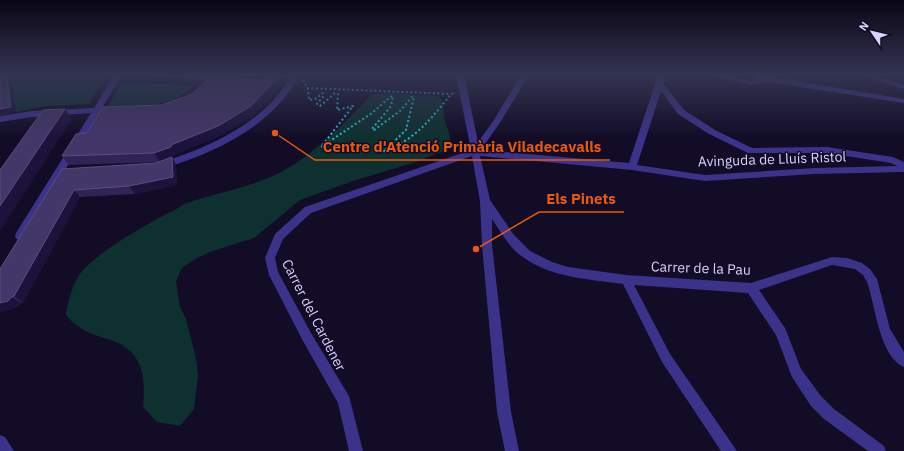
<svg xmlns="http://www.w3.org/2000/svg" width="904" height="451" font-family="'IBM Plex Sans',sans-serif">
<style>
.green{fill:#0f3030}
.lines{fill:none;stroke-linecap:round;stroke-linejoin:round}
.path{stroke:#23c2c1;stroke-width:2;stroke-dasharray:2 2.5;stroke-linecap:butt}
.minor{fill:#3b3389;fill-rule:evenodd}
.wall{fill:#312356}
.shaded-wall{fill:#1d123b}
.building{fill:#433668;stroke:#5a4e80}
.labels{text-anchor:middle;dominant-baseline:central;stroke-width:3;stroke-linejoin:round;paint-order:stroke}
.street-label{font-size:14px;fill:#d9d1ff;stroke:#120c26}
.leader{fill:none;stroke:#e8590c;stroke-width:1.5}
.callout-dot{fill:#e8590c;stroke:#120c26;stroke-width:1.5}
.callout-label{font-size:15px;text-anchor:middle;font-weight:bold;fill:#e8590c;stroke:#120c26;stroke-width:3;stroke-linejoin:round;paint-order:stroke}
</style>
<rect width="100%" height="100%" fill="#120c26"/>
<g class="green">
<polygon points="7,75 106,75 89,104 46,106 16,112"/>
<path d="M121,83L193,85C175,109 135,105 108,106Z"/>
<path d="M384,93L438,96L443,102L444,118L450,136V144L443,151L419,161L353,181L300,200L254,238L210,252L195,259L182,268L176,281L180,307L186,319L196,358L198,375L194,409L180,426L157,422L143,407C146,377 143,350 110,340C92,334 78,330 66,315C67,303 74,280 83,270C104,248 141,228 168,213C174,211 179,207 184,204C215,193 249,188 279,173C315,154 344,124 371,95Z"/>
</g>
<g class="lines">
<g class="path">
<path d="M303,80L308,89L309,100L315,99L323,93V97L317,104L320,106L335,93L338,94L337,110L353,106L321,147L372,113L390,97L393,96L391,106L372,129L374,130L400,111L412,97H414L406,130L384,151C414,141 432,118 451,94L454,93"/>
<polyline points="307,88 451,94"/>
</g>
<g class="minor">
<polygon points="114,75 122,75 102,108 105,110 99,113 24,239 16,239 15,236 16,233 91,113 32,117 0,122 0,116 32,111 94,108"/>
<path d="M150,75C163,75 218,73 226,79L222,81L154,77Z"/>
<path d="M291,75H299C275,125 213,154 163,168L160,167L158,165L160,163C207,148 268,122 291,75Z"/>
<path d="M456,75H464L478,142L494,120L521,75H529L501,121L481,150L629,163L658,75H666L663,83L684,110L715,130L752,148L827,147L893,157L904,162V172L815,174L705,181L632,170L480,156L490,200L514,235L530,251L552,262L568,267L626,275L751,283L832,257L847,258L862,263L870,269L877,279L890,329L904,352V367C879,357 875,303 867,282L863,275L855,269L832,265L759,290L785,328L801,369L821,396L834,409L884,446L886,451H868L824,419L811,406L792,377L776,335L748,293L634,285L670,354L737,451H721L662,362L623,284C589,279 551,278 523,257C509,248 501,232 492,219V245L511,412L519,451H505L497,412L482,245L480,201L472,156L311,213L283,239L275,258L278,272L311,333L349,396L363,451H349L338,403L303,341L269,275L265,258L275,234L305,207L471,150ZM661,91L678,114L709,134L748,153H827L891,163L897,166L815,168L705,175L637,165Z"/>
<polygon points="709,75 725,75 750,81 755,80 752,75 761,75 904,99 904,103 762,81 761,84 750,85"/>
<polygon points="860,75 873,75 904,85 904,89"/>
<polygon points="0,435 5,437 14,451 0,451"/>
</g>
</g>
<g class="wall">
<polygon points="269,75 286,75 285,79 279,79 281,86 254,115 222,135 176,154 176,155 160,162 69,165 62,156 87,133 161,105 192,94 262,80 269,77"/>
<polygon points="172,157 176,165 177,185 135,194 80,197 23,303 21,303 17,307 0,312 0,269 62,169 156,163"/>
</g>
<g class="shaded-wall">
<polygon points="7,75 10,75 16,112 0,116 0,109"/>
<polygon points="283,75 286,75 285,79"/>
<polygon points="278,77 281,86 254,115 222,135 176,154 176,155 160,162 154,153 171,145"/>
<polygon points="65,109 72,119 0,231 0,206"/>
<polygon points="172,157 176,165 177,185 135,194 129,186"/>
<polygon points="74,190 80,197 23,303 14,296"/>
<polygon points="12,297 21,303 17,307 0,312 0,303"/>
</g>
<g class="building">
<polygon points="0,75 7,75 11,107 0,109"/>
<polygon points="212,75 229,75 227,77 262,80 263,77 278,77 251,106 218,126 171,145 171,147 154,153 62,156 76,134 87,133 103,107 161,105 192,94"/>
<polygon points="65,109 0,206 0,170 43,110"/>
<polygon points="172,157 173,177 129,186 74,190 14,296 12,297 8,301 0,303 0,269 62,169 156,163"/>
</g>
<linearGradient id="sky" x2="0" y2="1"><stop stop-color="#0a0715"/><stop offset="0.54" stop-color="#333452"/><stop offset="1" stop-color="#333452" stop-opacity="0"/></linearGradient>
<rect width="904" height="138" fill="url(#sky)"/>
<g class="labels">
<g class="street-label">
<text transform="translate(772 159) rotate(-2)">Avinguda de Lluís Ristol</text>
<text transform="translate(701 268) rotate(2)">Carrer de la Pau</text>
<text transform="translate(314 315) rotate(63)">Carrer del Cardener</text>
</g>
</g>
<path class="leader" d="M275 133L315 160H610M476 249L539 212H624"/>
<g class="callout-dot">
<circle cx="275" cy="133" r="4"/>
<circle cx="476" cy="249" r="4"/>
</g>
<g class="callout-label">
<text x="462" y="152">Centre d'Atenció Primària Viladecavalls</text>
<text x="581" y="204">Els Pinets</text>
</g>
<g transform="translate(872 32) rotate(305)" stroke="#120c26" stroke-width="3" paint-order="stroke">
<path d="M0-3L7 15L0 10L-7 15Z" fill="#d9d1ff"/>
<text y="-6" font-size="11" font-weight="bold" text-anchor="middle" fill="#d9d1ff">N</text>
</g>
</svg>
